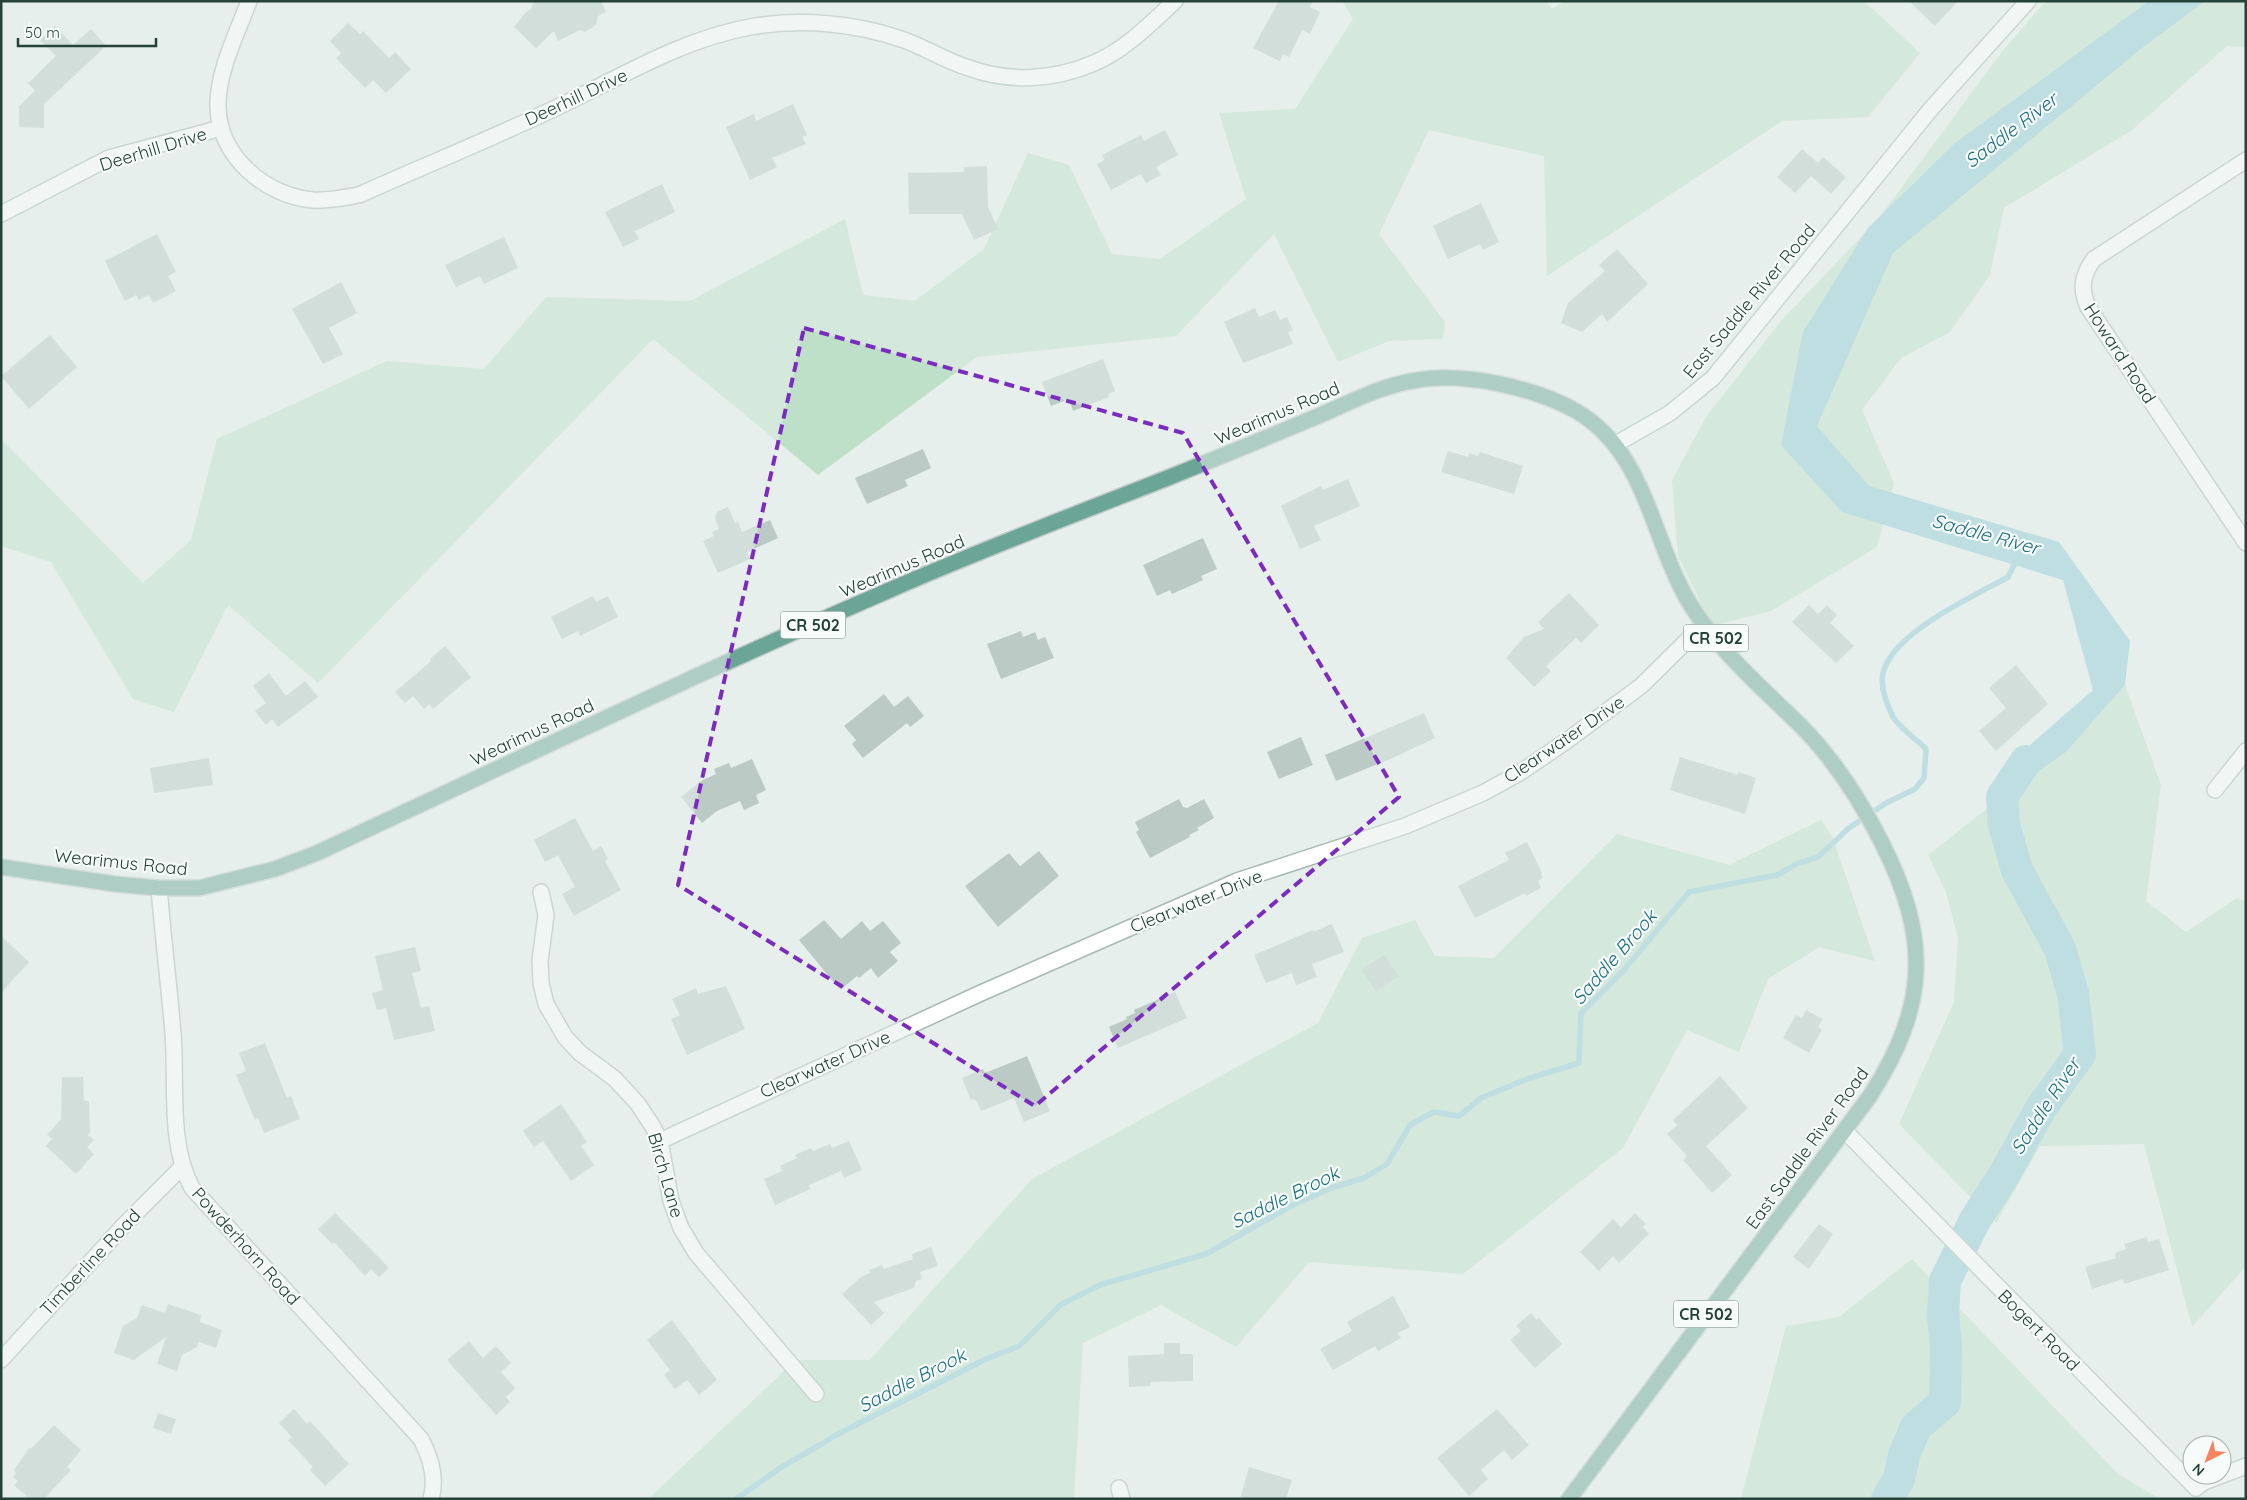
<svg xmlns="http://www.w3.org/2000/svg" width="2247" height="1500" font-family="Quicksand,sans-serif">
<style>
.green{fill:#bfe0c8}
.water{fill:#8ec9d4}
.lines{fill:none;stroke-linecap:round;stroke-linejoin:round}
.stream{stroke:#8ec9d4;stroke-width:5.5}
.river{stroke:#8ec9d4;stroke-width:32}
.building{fill:#bbcac4}
.minor-casing{stroke:#a8b8b2;stroke-width:18}
.tertiary-casing{stroke:#a8b8b2;stroke-width:18}
.secondary-casing{stroke:#a4bbb3;stroke-width:18}
.primary-casing{stroke:#c2cac8;stroke-width:18}
.minor{stroke:#fff;stroke-width:15}
.tertiary{stroke:#fff;stroke-width:15}
.secondary{stroke:#fff;stroke-width:15}
.primary{stroke:#6aa596;stroke-width:15}
.marked{fill:none;stroke:#7b2cbf;stroke-width:4;stroke-dasharray:10 6;stroke-linejoin:round}
.labels{text-anchor:middle;dominant-baseline:central;stroke-width:4.5;stroke-linejoin:round;paint-order:stroke}
.shield{fill:#f7fbf9;stroke:#637a73;stroke-width:1}
.shield-label{font-size:16px;font-weight:bold;fill:#24423a}
.street-label{font-size:18px;fill:#24423a;stroke:#f7fbf9}
.water-label{font-size:19px;font-style:italic;fill:#1c6f80;stroke:#f7fbf9}
</style>
<rect width="100%" height="100%" fill="#e6efeb"/>
<g class="green">
<polygon points="1342,1 1546,1 1552,9 1565,1 1864,1 1920,53 1868,117 1782,121 1547,276 1544,156 1429,130 1379,234 1445,322 1443,339 1389,341 1338,362 1274,234 1176,336 977,357 818,475 653,339 318,683 228,605 174,712 133,699 51,562 1,546 1,439 143,583 191,540 217,439 387,361 484,369 546,297 690,301 845,219 863,295 915,301 984,249 1028,153 1069,165 1112,254 1160,259 1246,199 1219,113 1295,109 1353,19"/>
<polygon points="2046,1 2246,1 2246,47 2227,46 2132,130 2004,208 1990,275 1950,332 1901,358 1862,410 1894,483 1877,547 1771,611 1712,626 1678,556 1672,480 1706,417 1781,321 1879,218 2004,49"/>
<polygon points="2125,685 2161,785 2146,901 2186,932 2237,898 2246,902 2246,1266 2192,1327 2144,1144 2040,1146 1996,1223 1899,1124 1954,1002 1958,938 1946,892 1928,855 2002,797 2066,752"/>
<polygon points="1821,820 1832,836 1875,961 1819,947 1768,979 1739,1052 1687,1030 1623,1148 1463,1274 1309,1262 1236,1347 1161,1305 1083,1343 1074,1499 648,1499 796,1360 870,1360 1032,1179 1318,1023 1362,938 1415,920 1435,956 1494,958 1617,834 1729,865"/>
<polygon points="1912,1259 2118,1474 2160,1499 1741,1499 1786,1326 1839,1317"/>
</g>
<polygon class="water" points="2149,1 2205,1 2142,48 1893,253 1817,426 1869,486 2059,542 2130,641 2125,685 2066,752 2002,797 2007,765 2093,690 2063,580 1842,512 1781,445 1803,332 1868,228 1955,143"/>
<g class="lines">
<path class="stream" d="M736,1499L780,1468L840,1433L984,1360L1019,1346L1060,1305L1100,1285L1206,1254L1291,1206L1331,1188L1364,1178L1387,1164L1410,1125L1434,1112L1459,1116L1481,1098L1527,1079L1579,1063L1581,1013L1624,970L1689,892L1777,875L1796,864L1818,857L1849,828L1886,803L1915,789L1924,778L1926,749C1916,739 1901,729 1893,717C1887,705 1880,686 1883,673C1893,632 1973,597 2008,577L2014,565"/>
<polyline class="river" points="1887,1499 1899,1479 1904,1455 1916,1427 1945,1402 1946,1347 1943,1315 1945,1281 1975,1220 2004,1175 2041,1108 2080,1054 2073,994 2060,949 2017,870 2004,825 2002,797 2026,761"/>
</g>
<g class="building">
<polygon points="534,1 601,1 606,12 598,16 596,25 585,32 580,30 558,41 554,31 536,48 514,27 526,12 531,9"/>
<polygon points="1279,1 1313,1 1310,7 1320,12 1310,34 1302,30 1289,57 1283,54 1280,61 1253,48"/>
<polygon points="1909,1 1958,1 1935,26"/>
<polygon points="348,23 360,34 363,31 389,58 395,52 411,69 386,93 373,80 365,88 336,58 341,53 330,41"/>
<polygon points="55,26 73,45 91,29 106,46 44,104 44,128 19,127 19,106 35,91 28,83 56,56 40,40"/>
<polygon points="793,104 807,135 802,137 806,144 772,158 777,167 750,180 726,127 754,114 756,121"/>
<polygon points="1165,130 1178,155 1156,167 1161,175 1146,183 1141,174 1111,190 1097,164 1105,160 1102,155 1141,135 1144,141"/>
<polygon points="1802,149 1818,163 1823,157 1846,177 1831,194 1811,176 1795,193 1777,177"/>
<polygon points="987,166 988,207 998,229 974,240 962,214 909,214 908,173 964,172 964,167"/>
<polygon points="662,184 675,212 635,231 639,239 623,247 605,212"/>
<polygon points="1481,203 1499,242 1483,250 1480,244 1448,259 1433,226"/>
<polygon points="157,234 176,272 168,276 176,291 153,303 149,295 139,300 136,295 125,301 105,261"/>
<polygon points="504,237 518,268 484,284 480,276 456,287 445,265"/>
<polygon points="1617,249 1648,284 1607,322 1602,314 1582,332 1561,323 1568,303 1605,271 1599,265"/>
<polygon points="341,282 357,313 329,328 343,354 323,364 292,309"/>
<polygon points="1255,308 1259,317 1275,310 1280,320 1287,317 1293,330 1288,332 1293,344 1243,363 1224,322"/>
<polygon points="50,335 77,367 29,409 1,376"/>
<polygon points="1103,359 1115,391 1108,394 1109,397 1073,411 1069,399 1051,406 1042,382"/>
<polygon points="923,449 931,468 905,480 908,486 867,504 855,478"/>
<polygon points="1448,451 1468,457 1469,453 1478,456 1480,452 1523,466 1514,494 1441,472"/>
<polygon points="1348,479 1360,506 1314,526 1321,540 1300,549 1281,506 1321,486 1323,490"/>
<polygon points="728,507 735,523 738,522 742,532 770,520 778,538 747,552 750,559 718,573 703,541 714,536 712,532 719,529 715,518 717,512"/>
<polygon points="1203,538 1217,569 1201,576 1203,580 1172,594 1170,590 1157,596 1143,565"/>
<polygon points="1569,593 1599,625 1581,643 1576,638 1546,666 1551,671 1534,687 1506,658 1524,637 1544,629 1538,622"/>
<polygon points="593,596 596,602 608,596 618,617 580,636 578,631 562,639 551,617"/>
<polygon points="1809,605 1818,614 1827,605 1837,615 1830,623 1854,646 1836,663 1792,622"/>
<polygon points="1021,631 1023,637 1035,632 1038,640 1045,637 1054,658 1001,679 987,644"/>
<polygon points="445,646 471,677 433,709 429,704 424,709 413,696 405,703 395,692 431,661 430,659"/>
<polygon points="2016,665 2048,704 1996,751 1979,731 2006,708 1989,688"/>
<polygon points="269,673 286,696 305,681 318,697 278,727 272,719 266,725 255,711 266,703 253,686"/>
<polygon points="884,694 894,707 908,696 924,716 910,727 907,723 863,758 852,744 856,740 844,726"/>
<polygon points="1424,713 1435,738 1395,757 1336,781 1325,755"/>
<polygon points="1301,737 1313,765 1279,779 1267,752"/>
<polygon points="1680,757 1738,775 1738,772 1756,778 1745,814 1670,790"/>
<polygon points="209,758 213,785 154,793 150,768"/>
<polygon points="752,759 766,790 756,795 759,803 744,810 740,801 717,811 702,823 681,797 701,781 716,774 714,769 729,763 731,768"/>
<polygon points="1179,799 1183,807 1187,808 1204,799 1214,818 1197,828 1199,830 1189,835 1190,837 1150,858 1136,832 1139,830 1135,822"/>
<polygon points="575,818 593,851 601,846 608,859 605,861 621,890 574,916 562,894 575,887 558,855 545,862 534,840"/>
<polygon points="1527,842 1542,873 1541,874 1543,878 1538,881 1541,888 1526,896 1525,893 1475,918 1458,886 1509,860 1505,853"/>
<polygon points="1039,851 1059,876 998,927 965,886 1009,853 1020,866"/>
<polygon points="824,920 841,939 862,921 870,931 883,921 901,943 890,952 898,961 878,978 871,968 859,978 857,976 840,990 799,940"/>
<polygon points="1332,924 1344,952 1312,964 1317,977 1296,985 1292,973 1266,983 1254,955 1313,930 1313,932"/>
<polygon points="1,936 29,962 1,993"/>
<polygon points="415,947 421,971 412,973 421,1008 429,1006 435,1031 394,1040 386,1008 377,1010 372,993 383,990 375,956"/>
<polygon points="1384,955 1399,976 1376,991 1361,970"/>
<polygon points="726,986 745,1029 687,1055 671,1019 680,1015 672,999 696,988 698,994"/>
<polygon points="1175,992 1187,1018 1118,1048 1109,1027 1127,1019 1126,1017 1135,1013 1134,1010"/>
<polygon points="1806,1010 1823,1019 1818,1027 1822,1030 1809,1053 1783,1038 1796,1015 1802,1018"/>
<polygon points="265,1043 287,1098 291,1096 300,1119 264,1133 258,1118 255,1120 236,1075 246,1071 239,1053"/>
<polygon points="1027,1056 1050,1111 1024,1122 1014,1098 981,1111 977,1102 974,1099 971,1100 962,1078 983,1069 985,1073"/>
<polygon points="1720,1076 1748,1108 1706,1146 1732,1175 1712,1193 1683,1160 1687,1156 1667,1134 1677,1125 1673,1120"/>
<polygon points="62,1077 83,1077 84,1101 89,1101 90,1133 88,1135 94,1140 87,1147 94,1154 76,1174 46,1146 52,1139 47,1135 61,1119"/>
<polygon points="561,1104 587,1142 581,1146 594,1165 571,1181 543,1141 534,1147 523,1131"/>
<polygon points="849,1141 862,1170 844,1178 841,1171 809,1185 810,1189 775,1205 764,1179 782,1171 780,1166 797,1158 795,1155 811,1148 813,1151 830,1144 832,1148"/>
<polygon points="335,1213 389,1268 379,1277 371,1269 365,1276 334,1242 332,1244 318,1229"/>
<polygon points="1635,1213 1646,1224 1643,1227 1649,1234 1619,1263 1613,1256 1599,1271 1580,1252 1613,1219 1621,1228"/>
<polygon points="1819,1224 1833,1234 1809,1269 1793,1257"/>
<polygon points="2147,1237 2148,1242 2159,1239 2169,1270 2124,1284 2123,1279 2092,1289 2085,1267 2116,1258 2115,1253 2126,1249 2124,1244"/>
<polygon points="931,1247 938,1266 920,1272 922,1279 916,1281 914,1288 874,1302 884,1313 871,1325 842,1294 861,1277 870,1273 869,1270 882,1265 884,1269 913,1259 912,1254"/>
<polygon points="1393,1296 1410,1327 1398,1333 1401,1338 1378,1351 1375,1346 1333,1370 1320,1349 1352,1331 1347,1322"/>
<polygon points="168,1304 201,1315 200,1322 222,1330 216,1348 199,1342 197,1347 182,1355 177,1371 157,1364 166,1337 134,1360 114,1353 123,1326 137,1318 142,1305 165,1313"/>
<polygon points="1531,1313 1537,1320 1539,1318 1562,1344 1535,1368 1510,1340 1521,1331 1516,1326"/>
<polygon points="672,1320 717,1380 699,1395 687,1380 675,1389 664,1375 670,1370 647,1340"/>
<polygon points="469,1341 483,1358 496,1346 511,1363 501,1372 515,1388 506,1397 510,1402 496,1415 447,1360"/>
<polygon points="1164,1343 1180,1343 1180,1354 1193,1354 1193,1381 1150,1382 1151,1386 1129,1387 1128,1356 1164,1354"/>
<polygon points="294,1409 307,1424 310,1421 349,1464 325,1486 310,1470 313,1467 288,1440 292,1437 279,1423"/>
<polygon points="1497,1409 1529,1445 1512,1460 1504,1450 1481,1470 1488,1479 1469,1496 1437,1458"/>
<polygon points="158,1413 176,1419 171,1434 153,1428"/>
<polygon points="54,1425 81,1450 67,1467 71,1470 44,1499 30,1499 14,1485 18,1481 13,1477 16,1473 14,1470 30,1447 31,1449"/>
<polygon points="1249,1467 1292,1480 1286,1499 1240,1499"/>
</g>
<g class="lines">
<defs>
<g id="minor">
<path d="M249,1C237,34 217,72 218,107C219,157 266,196 313,200C329,201 343,198 359,195C428,164 498,136 566,103C626,74 684,39 750,27C800,18 856,23 904,40C926,48 946,61 969,68C1010,83 1055,80 1094,63C1125,50 1151,23 1175,1"/>
<path d="M2246,160L2094,259C2082,275 2080,289 2088,307L2246,543"/>
<polyline points="1,214 109,158 221,128"/>
<polyline points="2215,790 2246,751"/>
<path d="M159,888C163,937 169,985 173,1033C177,1083 168,1143 192,1188L421,1439C431,1458 437,1478 431,1499"/>
<polyline points="541,892 546,915 540,961 541,983 546,1004 565,1037 580,1053 615,1079 638,1104 653,1127 660,1141 671,1201 681,1228 696,1253 816,1394"/>
<polyline points="660,1141 981,993 1237,881 1405,826 1483,793 1521,772 1565,742 1641,686 1704,624"/>
<polyline points="1,1360 126,1223 182,1167"/>
<polyline points="1119,1488 1122,1499"/>
</g>
<g id="tertiary">
<polyline points="1845,1131 2196,1488"/>
<polyline points="2196,1488 2204,1482 2246,1466"/>
</g>
<polyline id="secondary" points="1616,444 1670,413 1713,378 1930,110 2028,1"/>
<path id="primary" d="M1,867L115,884L159,888H199L275,869L317,853C508,764 698,673 892,589C981,550 1073,515 1165,479C1215,459 1266,438 1316,417C1349,403 1382,385 1418,380C1465,372 1535,388 1576,411C1647,452 1651,540 1690,604C1719,651 1761,687 1800,725C1834,759 1859,798 1881,841C1930,938 1929,1004 1870,1096L1569,1499"/>
</defs>
<use href="#minor" class="minor-casing"/>
<use href="#tertiary" class="tertiary-casing"/>
<use href="#secondary" class="secondary-casing"/>
<use href="#primary" class="primary-casing"/>
<use href="#minor" class="minor"/>
<use href="#tertiary" class="tertiary"/>
<use href="#secondary" class="secondary"/>
<use href="#primary" class="primary"/>
</g>
<path d="M0 0H2247V1500H0ZM804,328L1183,433L1399,797L1035,1106L678,885Z" fill="#e6efeb" fill-opacity=".55" fill-rule="evenodd"/>
<path class="marked" d="M804,328L1183,433L1399,797L1035,1106L678,885Z"/>
<g class="labels">
<g class="shield">
<rect x="780.5" y="611.5" width="65" height="27" rx="4"/>
<rect x="1683.5" y="624.5" width="65" height="27" rx="4"/>
<rect x="1673.5" y="1300.5" width="65" height="27" rx="4"/>
</g>
<g class="shield-label">
<text x="813" y="625">CR 502</text>
<text x="1716" y="638">CR 502</text>
<text x="1706" y="1314">CR 502</text>
</g>
<g class="street-label">
<text transform="translate(576 97) rotate(-25)">Deerhill Drive</text>
<text transform="translate(153 149) rotate(-17)">Deerhill Drive</text>
<text transform="translate(1749 301) rotate(-50)">East Saddle River Road</text>
<text transform="translate(2120 353) rotate(57)">Howard Road</text>
<text transform="translate(1277 413) rotate(-23)">Wearimus Road</text>
<text transform="translate(902 566) rotate(-23)">Wearimus Road</text>
<text transform="translate(532 732) rotate(-25)">Wearimus Road</text>
<text transform="translate(1564 739) rotate(-34)">Clearwater Drive</text>
<text transform="translate(121 862) rotate(6)">Wearimus Road</text>
<text transform="translate(1196 901) rotate(-22)">Clearwater Drive</text>
<text transform="translate(825 1064) rotate(-24)">Clearwater Drive</text>
<text transform="translate(1807 1148) rotate(-54)">East Saddle River Road</text>
<text transform="translate(666 1175) rotate(74)">Birch Lane</text>
<text transform="translate(246 1246) rotate(48)">Powderhorn Road</text>
<text transform="translate(90 1262) rotate(-47)">Timberline Road</text>
<text transform="translate(2039 1330) rotate(45)">Bogert Road</text>
</g>
<g class="water-label">
<text transform="translate(2011 130) rotate(-37)">Saddle River</text>
<text transform="translate(1986 534) rotate(15)">Saddle River</text>
<text transform="translate(1614 957) rotate(-49)">Saddle Brook</text>
<text transform="translate(2045 1106) rotate(-57)">Saddle River</text>
<text transform="translate(1285 1197) rotate(-26)">Saddle Brook</text>
<text transform="translate(912 1380) rotate(-27)">Saddle Brook</text>
</g>
</g>
<rect width="2247" height="1500" fill="none" stroke="#24423a" stroke-width="5"/>
<g transform="translate(2207 1460) rotate(222)"><circle r="24" fill="#f7fbf9" stroke="#a3b1ad"/>
<path d="M0-4L9 19L0 12L-9 19Z" fill="#f4845f"/>
<text y="-8" font-size="14" font-weight="bold" text-anchor="middle" fill="#24423a">N</text>
</g>
<path d="M18 38v8h138v-8" fill="none" stroke="#24423a" stroke-width="2.5"/>
<text x="25" y="38" font-size="15" fill="#24423a" stroke="#f7fbf9" stroke-width="4" paint-order="stroke">50 m</text>
</svg>
